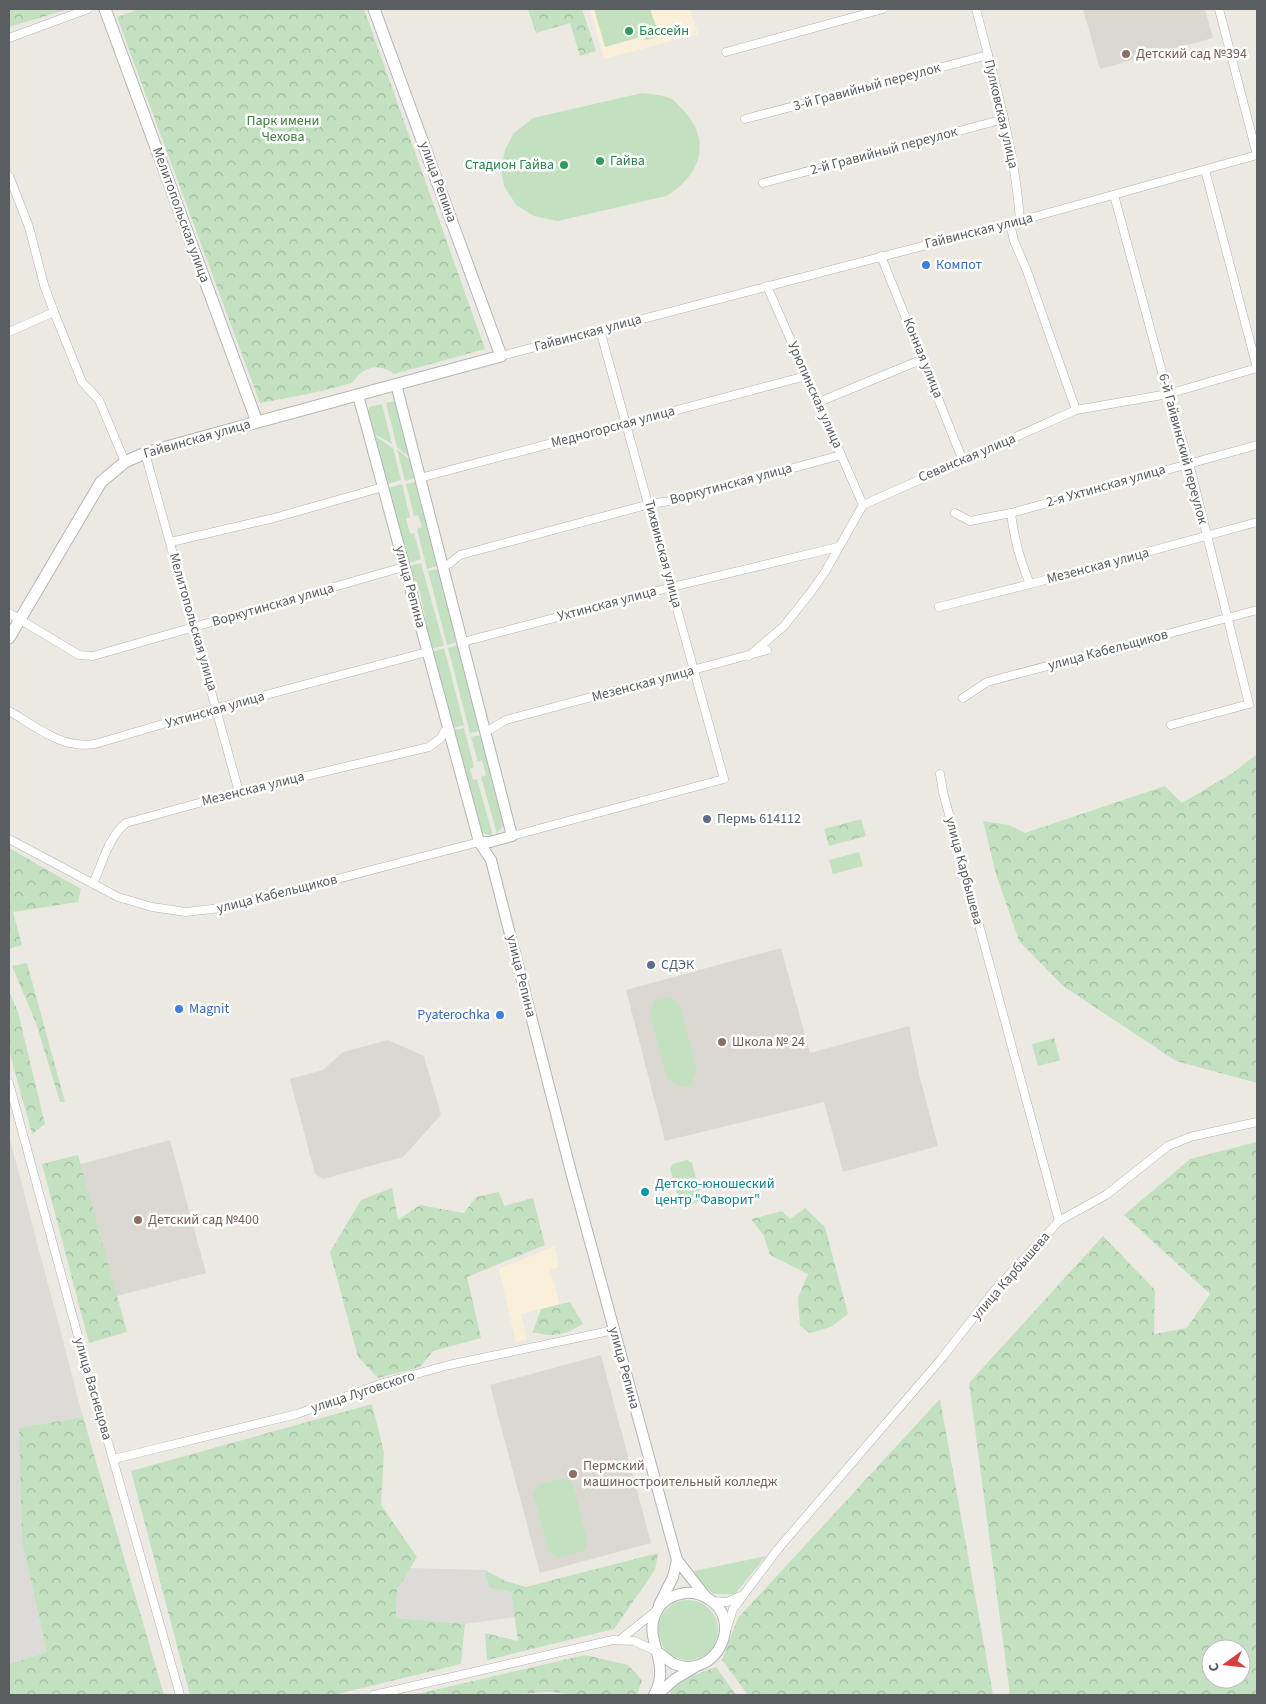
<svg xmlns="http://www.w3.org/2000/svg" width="1266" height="1704" font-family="'Source Sans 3',sans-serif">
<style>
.commercial{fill:#faf0d9}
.industrial{fill:#dddbd7}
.education{fill:#dbd8d1}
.grass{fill:#c3e1c1}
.forest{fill:url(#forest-crowns);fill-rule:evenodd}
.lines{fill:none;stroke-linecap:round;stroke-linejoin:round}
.minor-casing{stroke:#b0b3b6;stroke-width:9}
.tertiary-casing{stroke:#b0b3b6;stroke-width:12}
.secondary-casing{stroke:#b2b5b8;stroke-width:13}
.minor{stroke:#fff;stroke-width:8}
.tertiary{stroke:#fff;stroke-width:10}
.secondary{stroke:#fff;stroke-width:11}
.leisure-dot{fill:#2e9e5b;stroke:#fff;stroke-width:2}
.education-dot{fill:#8d6e63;stroke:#fff;stroke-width:2}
.shop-dot{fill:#3f7fe0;stroke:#fff;stroke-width:2}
.service-dot{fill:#5c6f8a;stroke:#fff;stroke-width:2}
.culture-dot{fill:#0f9aa8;stroke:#fff;stroke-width:2}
.labels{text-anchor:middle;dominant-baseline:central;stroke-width:5;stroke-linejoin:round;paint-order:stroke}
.leisure-label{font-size:14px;fill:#27864d;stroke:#fff;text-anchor:start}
.education-label{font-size:14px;fill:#785e54;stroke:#fff;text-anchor:start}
.street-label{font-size:14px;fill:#5b5e61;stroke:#fff}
.park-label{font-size:14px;fill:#3f7e3d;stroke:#fff}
.shop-label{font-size:14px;fill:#366cbe;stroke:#fff;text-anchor:start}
.service-label{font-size:14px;fill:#4e5e75;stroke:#fff;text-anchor:start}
.culture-label{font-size:14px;fill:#0d838f;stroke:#fff;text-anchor:start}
</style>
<defs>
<pattern id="forest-crowns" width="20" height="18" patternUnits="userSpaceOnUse" patternTransform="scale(1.25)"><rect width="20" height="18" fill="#c3e1c1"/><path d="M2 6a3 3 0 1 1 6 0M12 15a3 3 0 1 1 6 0" fill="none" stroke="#a1baa0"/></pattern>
</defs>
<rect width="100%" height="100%" fill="#ece9e2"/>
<g class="commercial">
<polygon points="590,9 690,9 698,34 604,59"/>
<polygon points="555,1246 559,1267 550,1270 560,1304 521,1314 527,1339 516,1342 499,1269"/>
</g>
<g class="industrial">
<polygon points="9,1136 83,1417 20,1428 22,1542 47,1652 9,1664"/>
<polygon points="410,1568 485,1570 489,1588 511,1592 515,1617 465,1624 396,1618 397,1590"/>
</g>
<g class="education">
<polygon points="1083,9 1205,9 1213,38 1100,69"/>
<polygon points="781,948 810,1053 909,1026 920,1078 938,1146 843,1172 824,1102 665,1141 626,990"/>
<polygon points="388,1040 424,1056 441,1115 403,1157 323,1179 315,1174 290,1079 323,1070 343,1052"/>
<polygon points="170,1140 206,1273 105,1299 70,1167"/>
<polygon points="601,1355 651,1543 540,1573 490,1385"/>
</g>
<g class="grass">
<polygon points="594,9 650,9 660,37 646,40 644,36 605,47"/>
<path d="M642,93C650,94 664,95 672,99C676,102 680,107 683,110C713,140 700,177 666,196L558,221L534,216L516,205L504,186L501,169L505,150L513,134L533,118Z"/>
<polygon points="395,401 409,457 397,447 386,403"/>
<polygon points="382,404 392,444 373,433 368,412 369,407"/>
<polygon points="374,435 393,448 401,480 387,484"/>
<polygon points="397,449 410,460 415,478 405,481"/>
<polygon points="416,482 437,566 427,569 417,529 422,527 418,515 414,516 406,484"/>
<polygon points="402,484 410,517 406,519 410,534 414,533 421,559 408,563 388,488"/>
<polygon points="421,563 444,646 431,649 420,592 408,566"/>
<polygon points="438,569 457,642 447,645 428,571"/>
<polygon points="458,645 480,731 470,733 448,648"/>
<polygon points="444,648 464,725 453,728 432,652"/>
<polygon points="464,728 474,767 470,769 473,780 477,779 493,836 491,836 481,832 453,730"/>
<polygon points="481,735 504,824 497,834 481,777 486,775 482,760 478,762 471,737"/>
<polygon points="859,852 863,866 833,874 829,860"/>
<polygon points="670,997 680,1006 697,1071 693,1082 689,1086 682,1087 667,1079 650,1014 654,1001"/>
<polygon points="687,1160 692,1163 701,1197 698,1202 685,1206 680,1203 670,1169 673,1164"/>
<polygon points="564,1478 573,1484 588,1542 584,1551 558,1558 549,1552 533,1494 538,1485"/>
<polygon points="766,1556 735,1594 713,1594 700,1581 694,1571"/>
<circle cx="688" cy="1630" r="30"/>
</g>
<g class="forest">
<polygon points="9,9 69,9 9,27"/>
<path d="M139,9H364L485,349L394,374C378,361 362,368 352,383L313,393L260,403L117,17Z"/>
<polygon points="528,9 582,9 596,51 580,56 570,23 536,33"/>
<polygon points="1257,754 1257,1083 1176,1061 1063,986 1019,941 996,874 983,821 1009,825 1025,833 1165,786 1182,803 1234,772"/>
<polygon points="861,819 866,836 829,846 824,829"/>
<polygon points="9,848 81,889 78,902 13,912 22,945 9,949"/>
<polygon points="27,963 65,1102 60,1102 36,1023 12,966"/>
<polygon points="9,991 18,1012 45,1124 32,1134 9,1050"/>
<polygon points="1054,1038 1060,1060 1038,1066 1032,1044"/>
<path d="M1257,1142V1695H1010L969,1383L1103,1236L1155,1290L1154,1334L1187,1328L1210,1294L1124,1215L1190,1159ZM1211,1649H1241V1679H1211Z"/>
<polygon points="78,1155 127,1332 89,1343 42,1164"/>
<polygon points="392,1188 398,1220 420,1205 464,1213 476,1197 499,1192 504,1206 533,1198 545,1245 467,1277 481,1338 433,1351 420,1367 378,1378 358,1357 330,1252 361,1200"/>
<polygon points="805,1208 825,1227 848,1314 831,1327 810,1333 800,1326 798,1298 808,1274 770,1255 764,1236 751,1219 782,1211 790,1219"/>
<path d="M570,1302L583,1324C564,1335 554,1338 533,1332L541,1309Z"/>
<polygon points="940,1399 993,1695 748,1695 722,1660 738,1618"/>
<polygon points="372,1404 384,1452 381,1505 417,1557 397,1590 396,1618 465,1624 461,1664 334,1695 190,1695 131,1471"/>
<polygon points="83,1417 164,1695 9,1695 9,1664 47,1652 22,1542 19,1428"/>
<polygon points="658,1553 655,1570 614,1629 487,1660 485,1633 518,1641 511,1592 489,1588 485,1570 505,1581 526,1587"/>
<polygon points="585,1655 628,1665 642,1680 637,1695 583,1695 550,1692 501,1695 413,1695"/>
<polygon points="716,1667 736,1695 671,1695 670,1691 683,1679"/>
</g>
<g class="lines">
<defs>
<g id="minor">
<path d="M976,9C994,79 1015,148 1020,221"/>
<polyline points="9,38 88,9"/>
<polyline points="726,52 883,9"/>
<polyline points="745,119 988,55"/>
<polyline points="1205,170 1257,368"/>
<polyline points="9,176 29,227 44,285 54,312 9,332"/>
<polyline points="763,183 1004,119"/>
<polyline points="1114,195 1168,394 1189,463 1249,704 1171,725"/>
<polyline points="1010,223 1014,241 1027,271 1076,410"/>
<polyline points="881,256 963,461"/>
<polyline points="767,286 863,505"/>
<polyline points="54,312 82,382 99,400 125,462"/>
<polyline points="501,356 1030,218 1257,155 1219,9"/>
<polyline points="819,402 923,359"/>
<polyline points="145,453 239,792"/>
<polyline points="420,478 806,376"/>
<polyline points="955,513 970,521 1011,513 1257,445"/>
<path d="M1011,513C1014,539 1020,561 1030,584"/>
<polyline points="171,542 274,518 383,487"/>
<polyline points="449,564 460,555 650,504 677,500 841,455"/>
<polyline points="939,607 1030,584 1257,522"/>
<polyline points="9,613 79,655 93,656 400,568"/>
<polyline points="463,642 672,587 838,547"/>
<polyline points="749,656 784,626 811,592 825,572 863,505 1076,410 1168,394 1257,368"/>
<polyline points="963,698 987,682 1257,610"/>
<path d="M9,711C37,727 61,749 95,744L217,708L427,652"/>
<polyline points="491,729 506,720 767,650"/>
<polyline points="940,774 943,792 1059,1221"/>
<polyline points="512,836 724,779 600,330"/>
<polyline points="9,839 118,897 152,907 186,912 230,907 479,842"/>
<path d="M93,884C102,864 109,836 126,823L239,792L429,747L441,738L444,732"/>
<polyline points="9,1083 81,1347 180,1695"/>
<polyline points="114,1459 297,1414 383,1383 449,1365 614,1330"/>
<polyline points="712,1601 727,1602 741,1596"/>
<polyline points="727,1628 733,1609 778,1549 942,1358 994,1291 1059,1221 1106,1195 1168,1146 1190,1137 1257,1122"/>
<polyline points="621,1639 657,1610"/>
<polyline points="374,1695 613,1640 634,1641 658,1652"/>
</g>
<g id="tertiary">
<polyline points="396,384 512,836 490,842 479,842"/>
<polyline points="358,395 475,827 479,842 491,860 571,1172 677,1560 706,1597"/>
<polyline points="659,1605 673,1577 677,1560"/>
<path d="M654,1695C673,1662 641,1639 657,1611C662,1600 673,1595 685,1593C692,1592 700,1594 707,1598C746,1619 716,1681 674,1664C669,1661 663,1656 659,1653"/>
<polyline points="657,1695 675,1679 695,1667"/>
</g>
<g id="secondary">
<polyline points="105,9 257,422"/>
<polyline points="9,638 101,482 125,462 145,453 210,435 501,356 374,9"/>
</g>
</defs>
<use href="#minor" class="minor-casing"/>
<use href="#tertiary" class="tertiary-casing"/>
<use href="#secondary" class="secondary-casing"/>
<use href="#minor" class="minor"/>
<use href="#tertiary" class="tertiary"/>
<use href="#secondary" class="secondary"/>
</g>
<g class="leisure-dot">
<circle cx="629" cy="31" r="5"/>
<circle cx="600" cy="161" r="5"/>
<circle cx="564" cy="165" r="5"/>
</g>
<g class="education-dot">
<circle cx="1126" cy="54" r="5"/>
<circle cx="722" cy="1042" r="5"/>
<circle cx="138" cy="1220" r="5"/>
<circle cx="573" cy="1474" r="5"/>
</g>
<g class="shop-dot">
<circle cx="926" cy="265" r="5"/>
<circle cx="179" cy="1009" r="5"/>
<circle cx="500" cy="1015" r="5"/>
</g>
<g class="service-dot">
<circle cx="707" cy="819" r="5"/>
<circle cx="651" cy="965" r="5"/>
</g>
<circle class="culture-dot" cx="645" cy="1192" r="5"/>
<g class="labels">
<g class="leisure-label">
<text x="639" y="31">Бассейн</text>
<text x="610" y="161">Гайва</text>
<text x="554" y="165" text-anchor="end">Стадион Гайва</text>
</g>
<g class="education-label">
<text x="1136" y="54">Детский сад №394</text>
<text x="732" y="1042">Школа № 24</text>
<text x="148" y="1220">Детский сад №400</text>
<text x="583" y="1466">Пермский<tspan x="583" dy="16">машиностроительный колледж</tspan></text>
</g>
<g class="street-label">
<text transform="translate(867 87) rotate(-15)">3-й Гравийный переулок</text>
<text transform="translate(1001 114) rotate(77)">Пулковская улица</text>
<text transform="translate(884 151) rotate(-15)">2-й Гравийный переулок</text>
<text transform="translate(438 182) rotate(70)">улица Репина</text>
<text transform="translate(181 215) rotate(70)">Мелитопольская улица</text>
<text transform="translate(979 231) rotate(-14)">Гайвинская улица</text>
<text transform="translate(588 333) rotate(-15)">Гайвинская улица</text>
<text transform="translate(923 358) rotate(68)">Конная улица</text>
<text transform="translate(815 395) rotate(66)">Урюпинская улица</text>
<text transform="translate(613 427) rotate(-15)">Медногорская улица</text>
<text transform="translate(197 439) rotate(-16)">Гайвинская улица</text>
<text transform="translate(1183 449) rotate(75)">6-й Гайвинский переулок</text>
<text transform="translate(967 458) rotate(-23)">Севанская улица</text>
<text transform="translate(731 484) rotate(-15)">Воркутинская улица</text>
<text transform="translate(1106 486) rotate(-16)">2-я Ухтинская улица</text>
<text transform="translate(663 554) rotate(75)">Тихвинская улица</text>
<text transform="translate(1098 566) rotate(-15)">Мезенская улица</text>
<text transform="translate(410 587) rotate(75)">улица Репина</text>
<text transform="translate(607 604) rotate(-15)">Ухтинская улица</text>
<text transform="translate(273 605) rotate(-16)">Воркутинская улица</text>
<text transform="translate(193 622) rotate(74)">Мелитопольская улица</text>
<text transform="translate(1108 650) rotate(-15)">улица Кабельщиков</text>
<text transform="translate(643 684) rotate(-15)">Мезенская улица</text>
<text transform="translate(215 710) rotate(-16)">Ухтинская улица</text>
<text transform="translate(253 789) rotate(-14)">Мезенская улица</text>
<text transform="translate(964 871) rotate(75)">улица Карбышева</text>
<text transform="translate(277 894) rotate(-14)">улица Кабельщиков</text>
<text transform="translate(521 976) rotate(76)">улица Репина</text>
<text transform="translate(1011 1276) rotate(-49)">улица Карбышева</text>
<text transform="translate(624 1368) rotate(75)">улица Репина</text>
<text transform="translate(93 1389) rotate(74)">улица Васнецова</text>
<text transform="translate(363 1392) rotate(-18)">улица Луговского</text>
</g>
<g class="park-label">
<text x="283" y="121">Парк имени<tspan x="283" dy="16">Чехова</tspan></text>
</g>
<g class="shop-label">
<text x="936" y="265">Компот</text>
<text x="189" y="1009">Magnit</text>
<text x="490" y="1015" text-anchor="end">Pyaterochka</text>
</g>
<g class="service-label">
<text x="717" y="819">Пермь 614112</text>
<text x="661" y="965">СДЭК</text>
</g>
<g class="culture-label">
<text x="655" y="1184">Детско-юношеский<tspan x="655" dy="16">центр "Фаворит"</tspan></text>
</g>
</g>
<rect width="1266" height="1704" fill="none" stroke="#5b5e61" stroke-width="20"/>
<g transform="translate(1226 1664) rotate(255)"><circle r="24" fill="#ffffff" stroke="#bdbfc0"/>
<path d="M0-4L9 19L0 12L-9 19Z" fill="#d63f3e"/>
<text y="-8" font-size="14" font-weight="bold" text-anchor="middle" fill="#5b5e61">С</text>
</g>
</svg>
